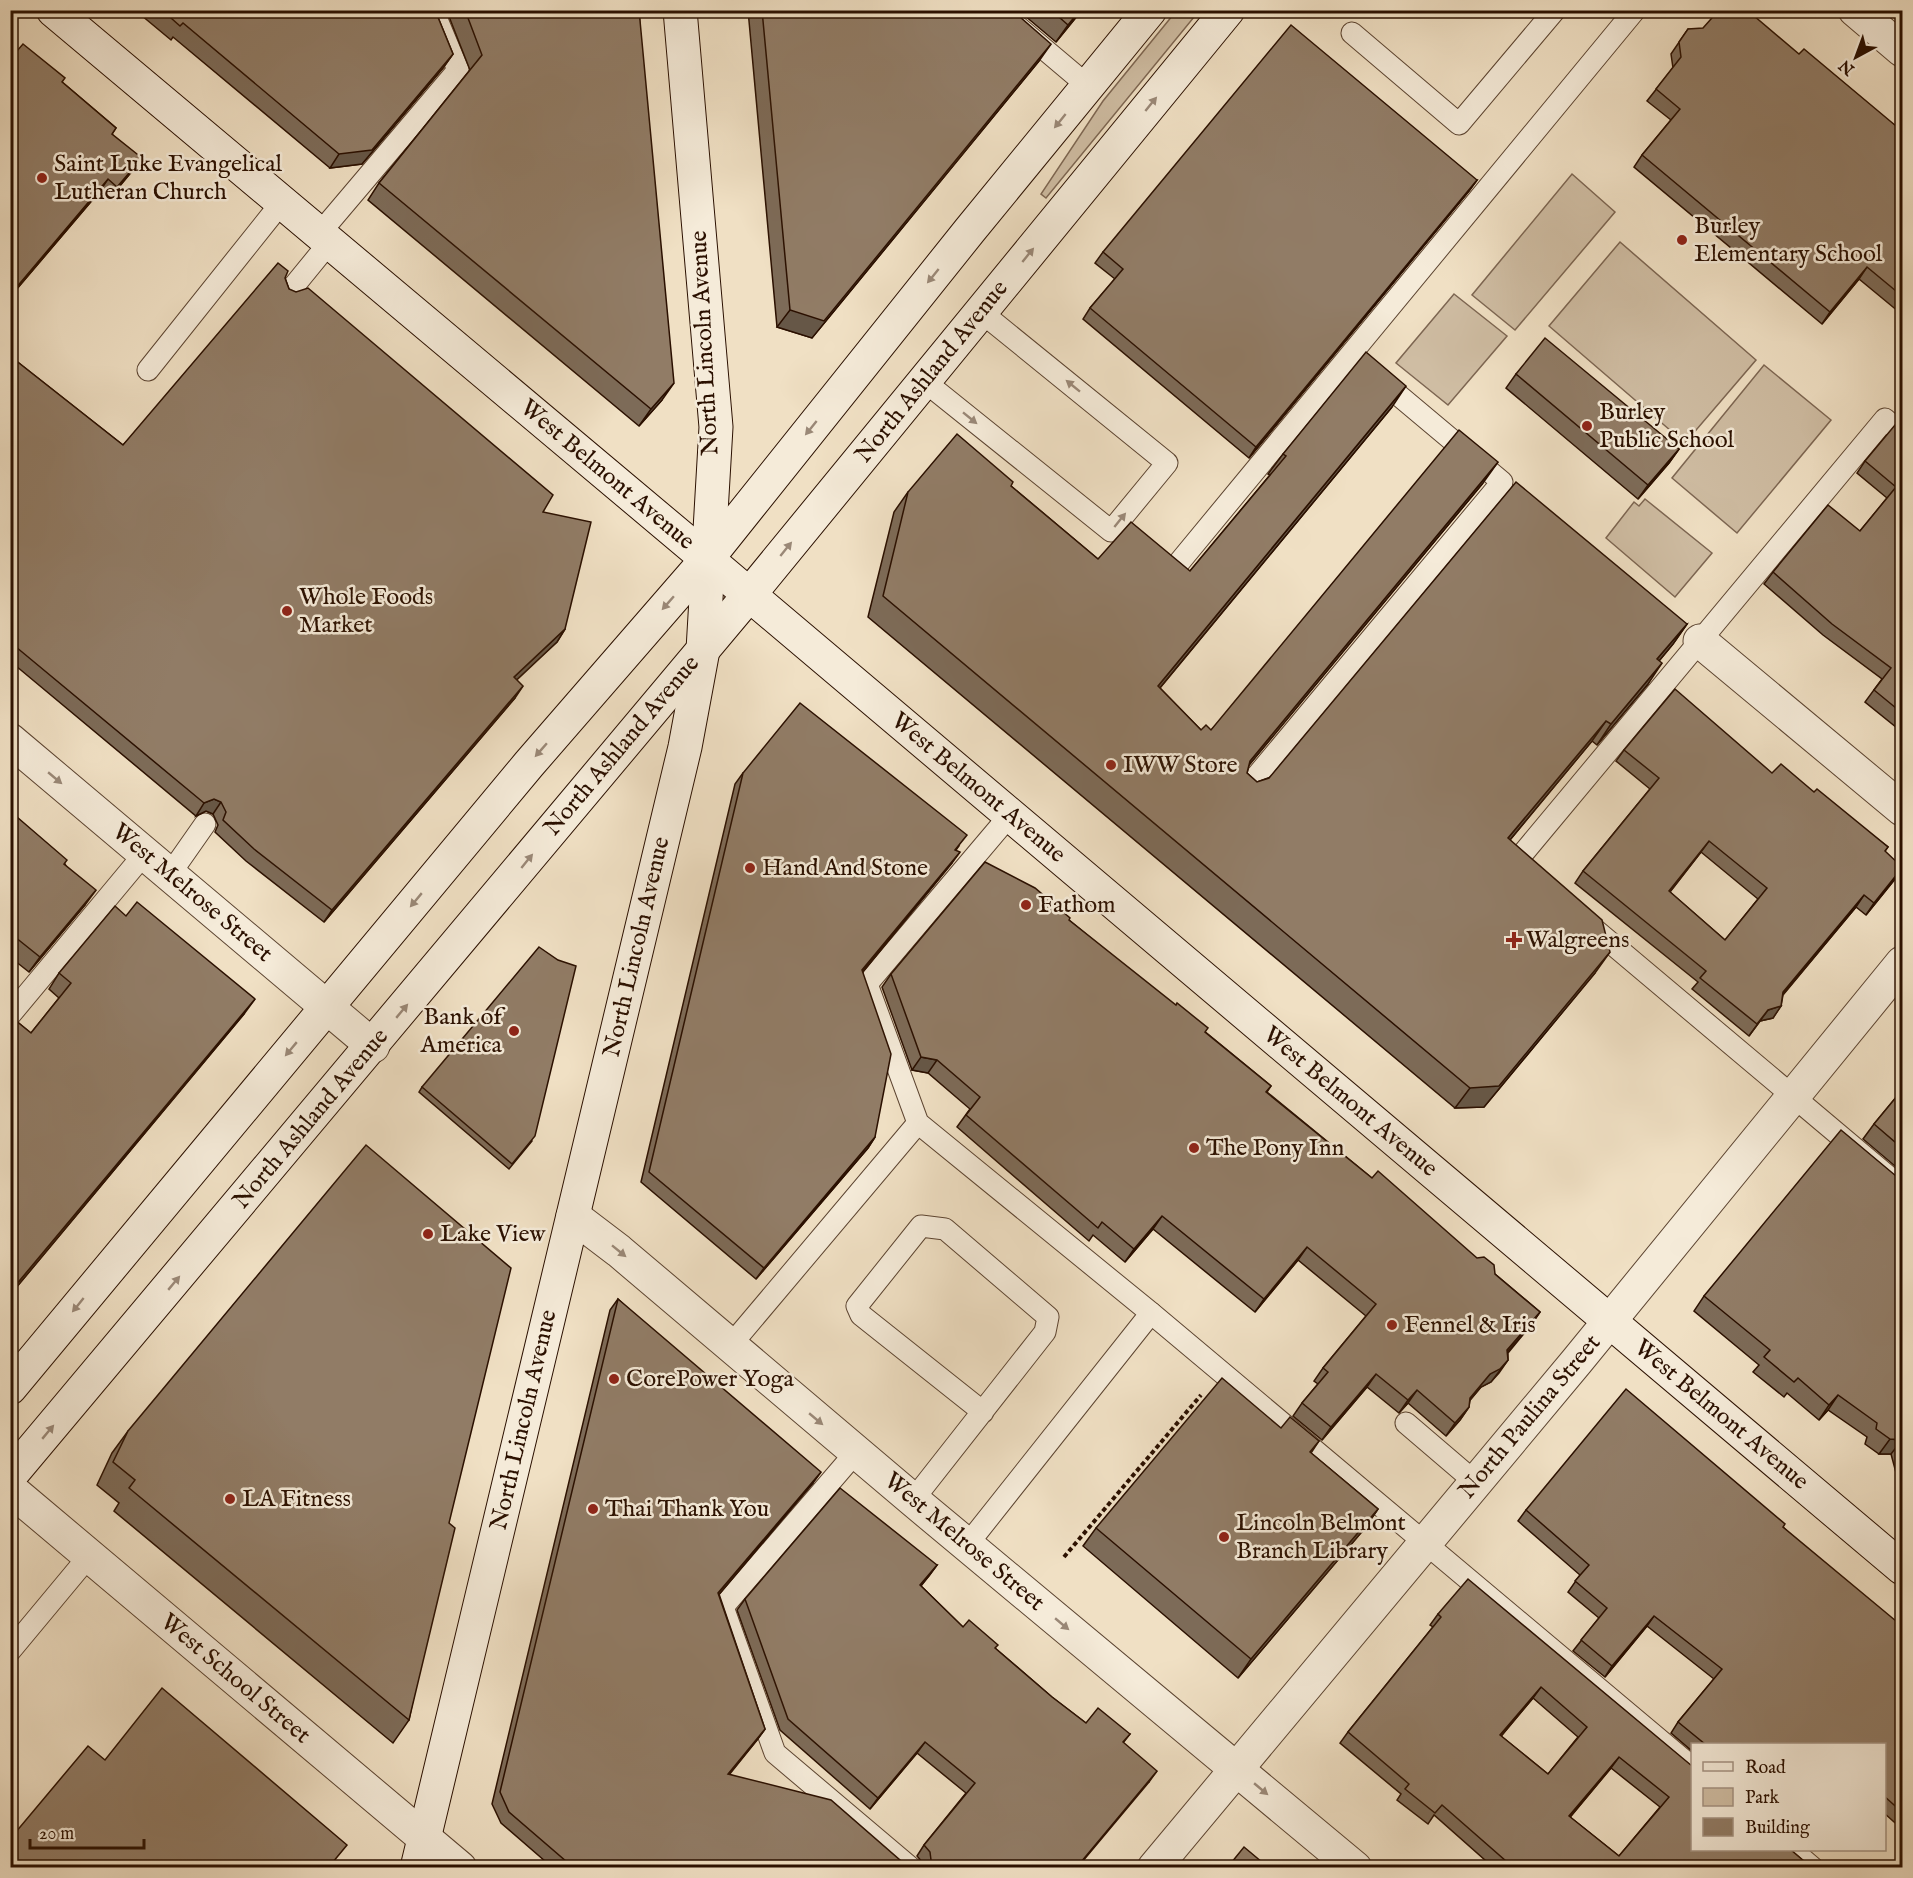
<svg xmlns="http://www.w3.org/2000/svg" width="1913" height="1878" font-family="'IM FELL English',serif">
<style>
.green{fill:#cfbda3;stroke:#7d6652;stroke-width:1.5}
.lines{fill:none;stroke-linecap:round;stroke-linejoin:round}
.service-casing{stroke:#5c4431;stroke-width:23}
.minor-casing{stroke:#5c4431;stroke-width:35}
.secondary-casing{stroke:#2b1000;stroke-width:35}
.path{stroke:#2b1000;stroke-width:4;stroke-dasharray:4.5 3;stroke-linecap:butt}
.service{stroke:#f5ebd9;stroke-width:21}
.minor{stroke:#f5ebd9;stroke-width:33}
.secondary{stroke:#f5ebd9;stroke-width:33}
.wall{fill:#7d6b58;stroke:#2b1000;stroke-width:1.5;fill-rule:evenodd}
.shaded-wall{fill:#665747;stroke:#2b1000;stroke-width:1.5}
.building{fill:#917c66;stroke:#2b1000;stroke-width:1.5;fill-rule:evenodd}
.oneway{fill:#9a8877}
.poi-dot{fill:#8f2418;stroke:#f5ebd9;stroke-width:2}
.labels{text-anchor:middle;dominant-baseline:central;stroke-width:5;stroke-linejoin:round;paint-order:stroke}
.poi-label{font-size:24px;fill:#2b1000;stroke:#f5ebd9;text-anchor:start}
.street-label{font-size:24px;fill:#2b1000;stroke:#f5ebd9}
</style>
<rect width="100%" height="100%" fill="#f0e0c4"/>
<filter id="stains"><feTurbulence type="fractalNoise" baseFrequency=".00333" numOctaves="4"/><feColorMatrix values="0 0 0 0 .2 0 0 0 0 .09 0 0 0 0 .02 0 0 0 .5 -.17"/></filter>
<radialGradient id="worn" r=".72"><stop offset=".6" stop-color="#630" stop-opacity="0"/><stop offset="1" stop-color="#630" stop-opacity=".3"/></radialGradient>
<g class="green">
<polygon points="1177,10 1199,11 1046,198 1041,194 1103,101"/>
<polygon points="1572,174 1615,212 1515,330 1472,295"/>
<polygon points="1620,242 1756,360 1685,443 1549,326"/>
<polygon points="1454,294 1507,336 1448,405 1396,363"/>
<polygon points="1764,365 1831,420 1737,533 1672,478"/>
<polygon points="1645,499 1712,553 1675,597 1606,538 1634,502 1639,506"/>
</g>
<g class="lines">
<defs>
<g id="service">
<polyline points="998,10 1088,86"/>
<polyline points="1352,33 1459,124 1555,10"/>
<polyline points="319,234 458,70 433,10"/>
<polyline points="289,292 329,243"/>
<polyline points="148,370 282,202"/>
<polyline points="924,381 1111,531 1167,463 981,312"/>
<polyline points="1177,565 1635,10"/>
<polyline points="1245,790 1502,482 1378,378"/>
<polyline points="1010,815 867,984 918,1123 1151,1313 1692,1767"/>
<polyline points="1525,872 1515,863 1885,419 1902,434"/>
<polyline points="170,874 205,824"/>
<polyline points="1586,922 1902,1188"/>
<polyline points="10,1015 145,853"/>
<polyline points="730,1346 918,1123"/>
<polyline points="1406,1423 1475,1482"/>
<polyline points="856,1452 723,1607 775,1753 911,1868"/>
<polyline points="913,1500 1045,1332 1048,1317 945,1229 921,1226 857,1306 861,1315 983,1412"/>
<polyline points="967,1545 1151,1313"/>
<polyline points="10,1651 89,1556"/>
<polyline points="1792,1850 1813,1868"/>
</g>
<g id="minor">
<polyline points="1855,10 1902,50"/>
<polyline points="1700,641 1902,809"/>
<polyline points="10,740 373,1046"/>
<polyline points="573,1216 619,1251 913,1500 1355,1868"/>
<polyline points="10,1489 460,1868"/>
<polyline points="1154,1868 1577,1361 1902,963"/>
</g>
<g id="secondary">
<polyline points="53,10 707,559 1902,1568"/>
<polyline points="10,1388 529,764 707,559 970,230 1150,10"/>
<polyline points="10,1476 749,595 1228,10"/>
<polyline points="417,1868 685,747 703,650 716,427 680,10"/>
</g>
</defs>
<use href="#service" class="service-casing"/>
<use href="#minor" class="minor-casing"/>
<use href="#secondary" class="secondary-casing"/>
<polyline class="path" points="1064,1557 1201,1395"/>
<use href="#service" class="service"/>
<use href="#minor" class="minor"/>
<use href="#secondary" class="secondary"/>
</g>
<g class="wall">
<polygon points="135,10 435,10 453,54 443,68 362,164 330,168 173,37 171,40"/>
<polygon points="450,10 639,10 662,400 639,426 368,200 379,183 470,70 448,14"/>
<polygon points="748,10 1012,10 1039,61 812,338 777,327"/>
<polygon points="1018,10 1082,10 1056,42"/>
<polygon points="1688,29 1799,54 1902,131 1902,308 1899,312 1859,279 1822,324 1634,167 1642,155 1671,120 1647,101 1673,68 1671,54"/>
<polygon points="10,59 62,82 116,128 112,134 133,170 109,199 100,191 10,297"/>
<polygon points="1477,180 1469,191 1249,458 1083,319 1090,308 1115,279 1095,263 1103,252"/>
<polygon points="285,278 289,289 543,512 565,629 557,642 516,679 515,698 324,922 246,861 215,832 218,825 213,814 206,811 196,816 10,661 10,356 123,445"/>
<polygon points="1516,374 1679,449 1669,463 1638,499 1506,388"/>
<polygon points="1392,407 1160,688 1201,730 1211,730 1483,483 1249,765 1247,773 1257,782 1687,624 1673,644 1659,661 1648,684 1597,745 1592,741 1510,840 1595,973 1484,1107 1455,1108 868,617 894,512 908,492 1011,486 1098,559 1190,571 1270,475 1268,474 1283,454"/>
<polygon points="1902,431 1902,732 1865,702 1882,679 1823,635 1764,584 1773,572 1860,531 1887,498 1857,473 1865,461"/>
<path d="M1624,750L1772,773L1814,792L1888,847L1885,851L1895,879L1866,915L1856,907L1783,995L1781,1006L1773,1018L1760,1021L1749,1036L1692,989L1698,982L1575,883L1583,871L1650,789L1616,761ZM1701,852L1758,899L1725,940L1670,892Z"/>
<polygon points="743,773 959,846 956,850 952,863 863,972 875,1137 868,1148 756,1279 641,1182 735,784"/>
<polygon points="10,811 65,864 85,905 29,972 10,957"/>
<polygon points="1069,920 1271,1086 1267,1092 1372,1178 1495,1274 1540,1312 1531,1325 1508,1353 1508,1360 1499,1373 1491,1382 1481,1387 1470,1400 1469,1407 1460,1420 1446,1436 1408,1403 1399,1413 1367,1387 1322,1440 1293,1416 1302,1403 1318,1384 1314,1381 1323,1368 1366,1316 1298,1260 1255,1312 1153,1229 1125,1262 1093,1235 1089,1241 957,1127 970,1109 928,1073 912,1070 882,987 891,974"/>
<polygon points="59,973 244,1014 10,1295 10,1016 31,1033 59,998 49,989"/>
<polygon points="422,1087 532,1141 509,1169 419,1092"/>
<polygon points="1902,1090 1902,1172 1863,1139 1874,1124"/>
<polygon points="1902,1181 1902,1495 1891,1454 1879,1454 1865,1444 1867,1437 1828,1410 1819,1420 1787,1393 1784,1397 1753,1372 1759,1365 1694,1311 1704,1296"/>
<polygon points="618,1299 813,1483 719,1594 765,1729 757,1740 729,1774 912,1868 553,1868 501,1823 492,1804 610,1310"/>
<polygon points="1281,1428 1319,1441 1311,1453 1378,1509 1365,1528 1238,1678 1083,1546 1096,1528"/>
<polygon points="128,1431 449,1523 409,1720 393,1743 114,1511 119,1503 97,1485 112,1453"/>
<polygon points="1526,1510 1783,1527 1902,1652 1902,1829 1884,1813 1884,1744 1692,1744 1692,1751 1671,1733 1678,1722 1714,1679 1647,1626 1605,1677 1573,1651 1599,1618 1568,1592 1580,1575 1518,1521"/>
<polygon points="937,1565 921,1586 963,1627 995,1648 1052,1697 1086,1723 1130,1734 1123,1743 1149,1782 923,1868 923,1863 917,1856 924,1845 966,1793 917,1753 870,1809 780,1730 737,1610 745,1599"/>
<path d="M1438,1614L1691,1766L1812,1868H1494L1434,1815L1428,1824L1397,1800L1401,1794L1340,1743L1348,1732L1433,1627L1430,1625ZM1533,1698L1578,1737L1548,1774L1501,1736ZM1611,1768L1660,1807L1619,1856L1570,1817Z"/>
</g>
<g class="shaded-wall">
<polygon points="1080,10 1082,10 1056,42 1068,25"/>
<polygon points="1051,44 1039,61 812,338 777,327 790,310"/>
<polygon points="453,54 443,68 362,164 330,168 339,154"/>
<polygon points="142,158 133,170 109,199 117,187"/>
<polygon points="108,179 100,191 10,297 10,295"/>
<polygon points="1477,180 1469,191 1249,458 1256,447"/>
<polygon points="1867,267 1859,279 1822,324 1830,312"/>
<polygon points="674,383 662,400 639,426 651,409"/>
<polygon points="1406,386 1392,407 1144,707 1158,686"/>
<polygon points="1679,449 1669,463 1638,499 1648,485"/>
<polygon points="1498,462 1483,483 1235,782 1250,761"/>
<polygon points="1687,624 1673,644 1643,680 1657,659"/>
<polygon points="565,629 557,642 506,690 514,677"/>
<polygon points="1662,663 1648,684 1597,745 1611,724"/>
<polygon points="523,686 515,698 324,922 332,910"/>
<polygon points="1606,721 1592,741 1494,859 1508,838"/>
<polygon points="214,799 221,802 213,814 206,811 196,816 204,803"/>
<polygon points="1709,841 1701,852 1661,903 1669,891"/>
<polygon points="960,852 952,863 855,981 862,970"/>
<polygon points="1902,869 1895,879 1866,915 1874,903"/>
<polygon points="96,890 85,905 29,972 40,957"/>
<polygon points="1864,895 1856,907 1775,1004 1783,992"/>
<polygon points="1610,952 1595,973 1484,1107 1455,1108 1470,1088"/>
<polygon points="255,999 244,1014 10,1295 10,1292"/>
<polygon points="1781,1006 1773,1018 1760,1021 1749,1036 1768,1010"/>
<polygon points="921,1057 937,1060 928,1073 912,1070"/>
<polygon points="875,1137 868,1148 756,1279 764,1268"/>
<polygon points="1162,1216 1153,1229 1125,1262 1134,1249"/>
<polygon points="1307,1247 1298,1260 1255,1312 1264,1299"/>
<polygon points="1540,1312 1531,1325 1498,1363 1507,1350"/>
<polygon points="1508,1360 1491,1382 1481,1387 1461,1411 1470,1398 1490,1374"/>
<polygon points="1376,1374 1367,1387 1322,1440 1331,1427"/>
<polygon points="1417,1390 1408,1403 1399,1413 1408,1400"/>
<polygon points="1838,1395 1828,1410 1819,1420 1829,1405"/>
<polygon points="1469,1407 1460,1420 1446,1436 1455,1423"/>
<polygon points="1890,1439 1902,1440 1891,1454 1879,1454"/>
<polygon points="821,1472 813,1483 711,1604 718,1593"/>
<polygon points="1378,1509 1365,1528 1238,1678 1251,1659"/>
<polygon points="937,1565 929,1576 912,1596 920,1585"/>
<polygon points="1654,1616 1647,1626 1605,1677 1612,1666"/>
<polygon points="1541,1687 1533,1698 1493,1746 1500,1735"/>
<polygon points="765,1729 757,1740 721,1785 728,1774"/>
<polygon points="925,1742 917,1753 870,1809 878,1798"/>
<polygon points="1619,1757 1611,1768 1562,1827 1569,1816"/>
<polygon points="1157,1771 1149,1782 1077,1868 1076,1868"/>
</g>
<g class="building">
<polygon points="162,10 435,10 453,54 372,150 339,154 183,23 180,26"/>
<polygon points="465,10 639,10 674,383 651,409 379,183 482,55"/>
<polygon points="762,10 1012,10 1051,44 824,321 790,310"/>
<polygon points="1051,10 1080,10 1068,25"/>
<polygon points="1719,10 1747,10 1799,54 1804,49 1902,131 1902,296 1867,267 1830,312 1642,155 1680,109 1656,89 1681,57 1679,42 1688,29 1703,28"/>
<polygon points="1291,25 1477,180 1256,447 1090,308 1123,269 1103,252"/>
<polygon points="23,44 65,78 62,82 116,128 112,134 142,158 117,187 108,179 10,295 10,59"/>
<polygon points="278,263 288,271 285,278 289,289 296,292 308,288 553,495 543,512 591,522 565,629 514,677 523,686 332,910 254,849 223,820 226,812 221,802 214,799 204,803 10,642 10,356 123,445"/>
<polygon points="1545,338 1679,449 1648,485 1516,374"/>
<polygon points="1366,352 1406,386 1158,686 1201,730 1206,725 1211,730 1459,430 1498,462 1250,761 1247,773 1257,782 1269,778 1516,482 1687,624 1657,659 1662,663 1611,724 1606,721 1508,838 1602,920 1610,952 1499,1086 1470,1088 883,596 908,492 957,434 1013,482 1011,486 1098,559 1131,522 1190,571 1286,456 1283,454"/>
<polygon points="1895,425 1902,431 1902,713 1874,690 1891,668 1832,624 1773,572 1828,505 1860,531 1896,487 1865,461"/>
<path d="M1675,689L1772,773L1781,764L1814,792L1817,789L1888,847L1885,851L1902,867V868L1874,903L1864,895L1783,992L1781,1006L1768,1010L1757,1024L1700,978L1706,971L1583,871L1659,778L1624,750ZM1709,841L1767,888L1725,940L1669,891Z"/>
<polygon points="800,703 967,835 955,850 960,852 862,970 891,1054 875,1137 764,1268 649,1172 743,773"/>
<polygon points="10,811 67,860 64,864 96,890 40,957 10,933"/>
<polygon points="985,862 1035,888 1070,918 1069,920 1176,1005 1177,1003 1208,1028 1205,1032 1271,1086 1266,1092 1372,1178 1378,1171 1477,1258 1484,1257 1494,1265 1495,1274 1540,1312 1507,1350 1508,1360 1500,1369 1490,1374 1470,1398 1469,1407 1455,1423 1417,1390 1408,1400 1376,1374 1331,1427 1302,1403 1328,1372 1323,1368 1376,1304 1307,1247 1264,1299 1162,1216 1134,1249 1102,1222 1098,1228 966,1115 980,1097 937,1060 921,1057 891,974"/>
<polygon points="137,902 255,999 10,1292 10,1016 31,1033 71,983 59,973 115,906 126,916"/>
<polygon points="539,947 558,960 576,966 535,1136 512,1164 422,1087"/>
<polygon points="1902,1090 1902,1148 1874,1124"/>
<polygon points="1841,1130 1902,1181 1902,1442 1902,1440 1890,1439 1876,1429 1877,1423 1838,1395 1829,1405 1798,1378 1794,1382 1764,1357 1770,1350 1704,1296"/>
<polygon points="366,1145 511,1268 449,1523 455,1528 409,1720 129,1488 135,1480 113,1462 128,1431"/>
<polygon points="618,1299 821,1472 718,1593 765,1729 728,1774 831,1800 907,1866 912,1868 574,1868 509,1812 500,1792"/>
<polygon points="1222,1378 1281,1428 1290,1417 1319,1441 1310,1452 1378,1509 1251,1659 1096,1528"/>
<polygon points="1626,1389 1785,1524 1783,1527 1902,1626 1902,1648 1900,1651 1902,1652 1902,1812 1884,1796 1884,1744 1705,1744 1678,1722 1722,1669 1654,1616 1612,1666 1581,1640 1607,1608 1575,1581 1589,1565 1526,1510"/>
<polygon points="840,1488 937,1565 920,1585 963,1627 969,1620 998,1645 995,1648 1052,1697 1086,1723 1098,1708 1130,1734 1123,1742 1157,1771 1076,1868 923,1868 928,1866 931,1860 930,1852 924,1845 975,1783 925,1742 878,1798 788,1719 745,1599"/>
<path d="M1468,1579L1692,1766V1850H1791L1812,1868H1514L1442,1805L1435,1813L1405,1789L1409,1784L1348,1732L1441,1617L1438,1614ZM1541,1687L1587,1727L1548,1774L1500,1735ZM1619,1757L1669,1797L1619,1856L1569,1816Z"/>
<polygon points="162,1688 347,1845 328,1868 10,1868 10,1839 88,1746 105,1760"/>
<polygon points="1244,1847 1269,1868 1227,1868"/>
</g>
<defs><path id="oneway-solid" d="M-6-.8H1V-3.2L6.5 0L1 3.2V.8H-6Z" transform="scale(1.5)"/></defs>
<g class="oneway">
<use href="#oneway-solid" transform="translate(1151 104) rotate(-51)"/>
<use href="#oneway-solid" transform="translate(1060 121) rotate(129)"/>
<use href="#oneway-solid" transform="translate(1028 255) rotate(-51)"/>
<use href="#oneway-solid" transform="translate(933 276) rotate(129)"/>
<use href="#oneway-solid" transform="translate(1073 386) rotate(-141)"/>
<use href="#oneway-solid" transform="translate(970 418) rotate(39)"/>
<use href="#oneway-solid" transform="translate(811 428) rotate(129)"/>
<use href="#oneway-solid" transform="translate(1120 520) rotate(-51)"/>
<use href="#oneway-solid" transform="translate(786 549) rotate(-51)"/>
<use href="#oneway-solid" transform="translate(668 603) rotate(131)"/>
<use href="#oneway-solid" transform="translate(541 750) rotate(131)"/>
<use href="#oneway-solid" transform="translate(55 778) rotate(40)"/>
<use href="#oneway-solid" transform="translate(527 861) rotate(-51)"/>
<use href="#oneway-solid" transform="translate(416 900) rotate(130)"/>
<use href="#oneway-solid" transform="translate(402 1011) rotate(-50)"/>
<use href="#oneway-solid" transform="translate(291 1049) rotate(130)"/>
<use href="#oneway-solid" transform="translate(619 1251) rotate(39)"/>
<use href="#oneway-solid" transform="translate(174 1283) rotate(-50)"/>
<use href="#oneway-solid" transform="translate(78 1305) rotate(129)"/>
<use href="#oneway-solid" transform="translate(816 1419) rotate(40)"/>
<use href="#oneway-solid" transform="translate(48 1432) rotate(-50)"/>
<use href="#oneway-solid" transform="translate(1062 1624) rotate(40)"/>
<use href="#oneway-solid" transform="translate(1261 1789) rotate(40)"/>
</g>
<g class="poi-dot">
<circle cx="42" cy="178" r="6"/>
<circle cx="1682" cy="240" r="6"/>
<circle cx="1587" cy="426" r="6"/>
<circle cx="287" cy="611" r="6"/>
<circle cx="1111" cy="765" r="6"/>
<circle cx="750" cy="868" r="6"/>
<circle cx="1026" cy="905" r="6"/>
<path d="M1511 931h6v6h6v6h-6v6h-6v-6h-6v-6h6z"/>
<circle cx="514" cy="1031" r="6"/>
<circle cx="1194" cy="1148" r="6"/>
<circle cx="428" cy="1234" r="6"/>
<circle cx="1392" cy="1325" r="6"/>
<circle cx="614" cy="1379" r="6"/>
<circle cx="230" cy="1499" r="6"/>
<circle cx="593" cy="1509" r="6"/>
<circle cx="1224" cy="1537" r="6"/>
</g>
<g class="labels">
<g class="poi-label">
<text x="54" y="164">Saint Luke Evangelical<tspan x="54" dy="28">Lutheran Church</tspan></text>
<text x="1694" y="226">Burley<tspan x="1694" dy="28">Elementary School</tspan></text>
<text x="1599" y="412">Burley<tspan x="1599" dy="28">Public School</tspan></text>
<text x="299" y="597">Whole Foods<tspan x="299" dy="28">Market</tspan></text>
<text x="1123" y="765">IWW Store</text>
<text x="762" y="868">Hand And Stone</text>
<text x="1038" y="905">Fathom</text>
<text x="1526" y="940">Walgreens</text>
<text x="502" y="1017" text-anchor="end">Bank of<tspan x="502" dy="28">America</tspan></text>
<text x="1206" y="1148">The Pony Inn</text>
<text x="440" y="1234">Lake View</text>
<text x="1404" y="1325">Fennel &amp; Iris</text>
<text x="626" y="1379">CorePower Yoga</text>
<text x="242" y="1499">LA Fitness</text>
<text x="605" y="1509">Thai Thank You</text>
<text x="1236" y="1523">Lincoln Belmont<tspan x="1236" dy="28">Branch Library</tspan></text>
</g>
<g class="street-label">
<text transform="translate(705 343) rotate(-93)">North Lincoln Avenue</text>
<text transform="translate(932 372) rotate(-51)">North Ashland Avenue</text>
<text transform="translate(607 475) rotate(40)">West Belmont Avenue</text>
<text transform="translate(622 746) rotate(-50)">North Ashland Avenue</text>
<text transform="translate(978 788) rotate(40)">West Belmont Avenue</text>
<text transform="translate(192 893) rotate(40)">West Melrose Street</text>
<text transform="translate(637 947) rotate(-77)">North Lincoln Avenue</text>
<text transform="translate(1350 1102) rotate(40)">West Belmont Avenue</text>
<text transform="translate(311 1119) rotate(-50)">North Ashland Avenue</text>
<text transform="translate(1721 1415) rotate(40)">West Belmont Avenue</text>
<text transform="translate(1530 1417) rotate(-50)">North Paulina Street</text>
<text transform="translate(524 1420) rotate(-77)">North Lincoln Avenue</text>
<text transform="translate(964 1542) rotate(40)">West Melrose Street</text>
<text transform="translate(235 1679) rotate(40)">West School Street</text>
</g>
</g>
<rect width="1913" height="1878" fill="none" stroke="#f0e0c4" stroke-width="36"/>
<rect x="12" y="12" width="1889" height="1854" fill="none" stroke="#2b1000" stroke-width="3"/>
<rect x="18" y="18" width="1877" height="1842" fill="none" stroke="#2b1000" stroke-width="1.5"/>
<rect x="1691" y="1743" width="195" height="108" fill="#f5ebd9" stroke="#a49382" stroke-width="1.5"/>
<rect x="1703" y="1762" width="30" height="9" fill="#f5ebd9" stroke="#a49382" stroke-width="1.5"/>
<text x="1745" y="1773" font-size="18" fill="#2b1000">Road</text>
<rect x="1703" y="1788" width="30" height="18" fill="#cfbda3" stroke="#a49382" stroke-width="1.5"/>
<text x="1745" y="1803" font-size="18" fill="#2b1000">Park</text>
<rect x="1703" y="1818" width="30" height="18" fill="#917c66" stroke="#a49382" stroke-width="1.5"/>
<text x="1745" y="1833" font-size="18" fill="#2b1000">Building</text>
<g transform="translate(1856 57) rotate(221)" stroke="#f5ebd9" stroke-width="4.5" paint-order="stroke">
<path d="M0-4.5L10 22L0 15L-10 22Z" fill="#2b1000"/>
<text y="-9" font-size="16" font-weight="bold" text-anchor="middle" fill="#2b1000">N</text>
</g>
<path d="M30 1839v9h114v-9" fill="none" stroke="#2b1000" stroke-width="3"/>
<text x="39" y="1839" font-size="18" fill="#2b1000" stroke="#f5ebd9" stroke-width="4.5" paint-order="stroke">20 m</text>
<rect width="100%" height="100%" filter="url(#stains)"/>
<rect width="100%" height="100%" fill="url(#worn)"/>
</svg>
